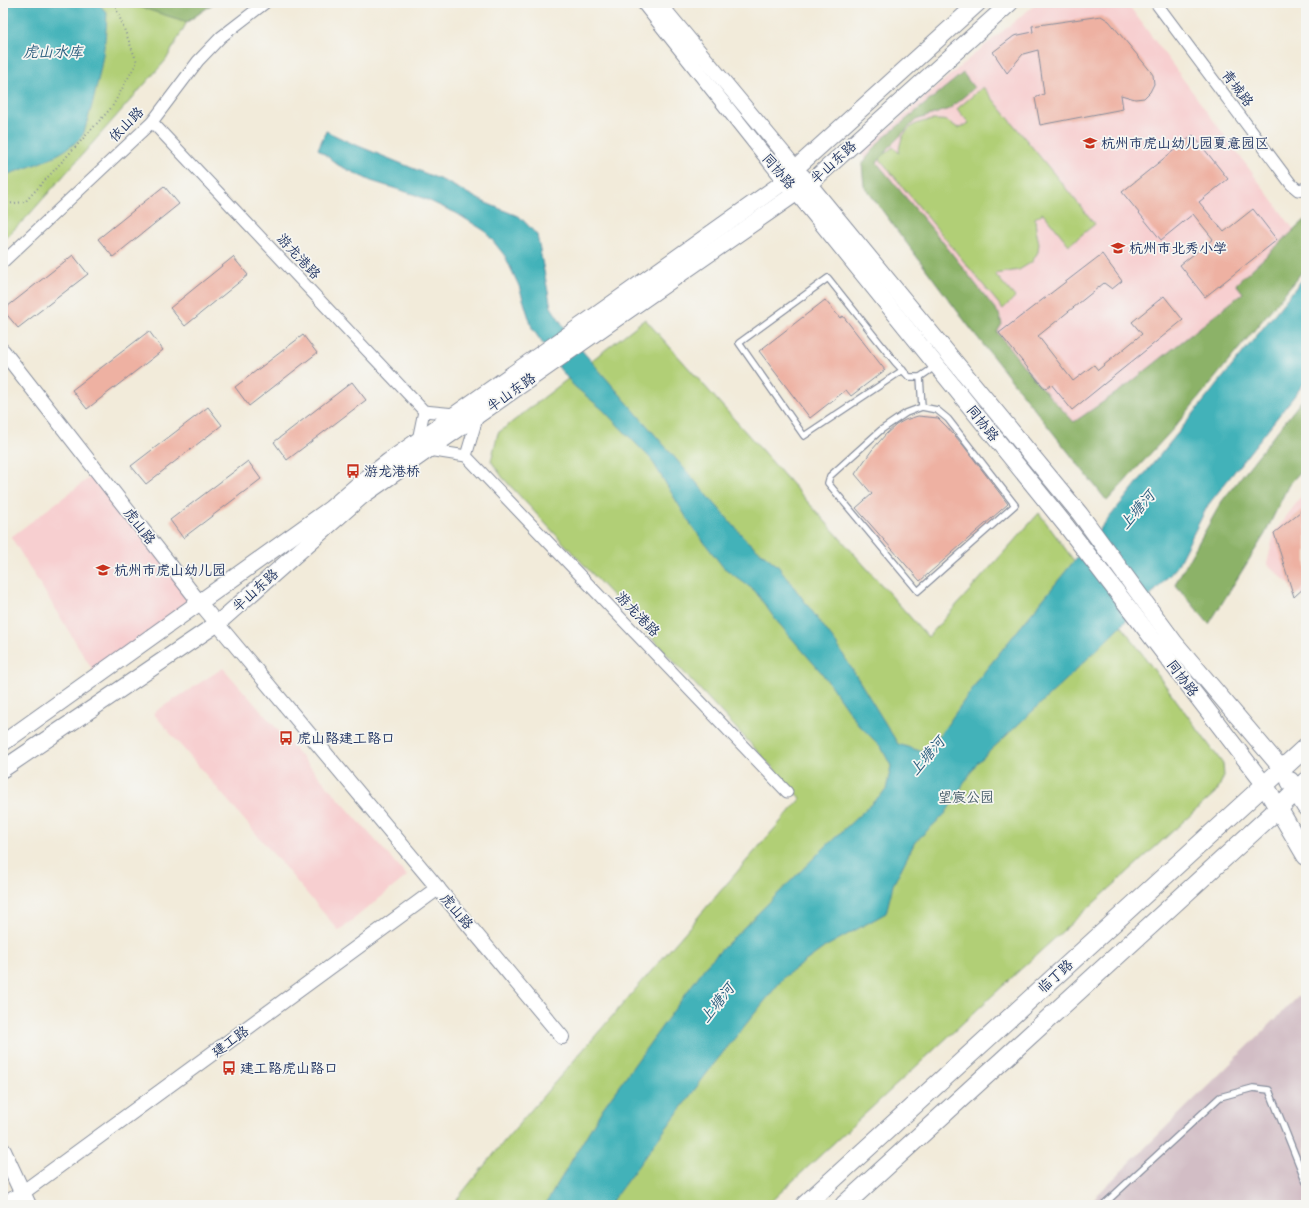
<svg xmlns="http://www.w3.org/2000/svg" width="1309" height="1208" font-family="'Shantell Sans','LXGW WenKai TC',sans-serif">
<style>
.built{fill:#f7cfd0}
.industrial{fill:#d2bdc5}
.green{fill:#b1cf76;stroke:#667f6a}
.forest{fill:#8cb267;stroke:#547062}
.water{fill:#42b2b9;stroke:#2e708c}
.building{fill:#eeb1a2}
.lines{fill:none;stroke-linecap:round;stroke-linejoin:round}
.service-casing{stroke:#868d9c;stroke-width:8}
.minor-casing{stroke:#868d9c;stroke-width:13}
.tertiary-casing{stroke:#868d9c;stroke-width:16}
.secondary-casing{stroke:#868d9c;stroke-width:18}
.primary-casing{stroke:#868d9c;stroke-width:20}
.path{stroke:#868d9c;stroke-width:2;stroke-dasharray:1 3;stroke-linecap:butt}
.service{stroke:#fff;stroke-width:5.5}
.minor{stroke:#fff;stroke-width:11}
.tertiary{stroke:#fff;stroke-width:14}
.secondary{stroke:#fff;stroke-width:16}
.primary{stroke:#fff;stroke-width:18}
.labels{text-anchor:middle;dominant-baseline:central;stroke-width:3.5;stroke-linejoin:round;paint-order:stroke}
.street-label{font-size:14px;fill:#1b2f5e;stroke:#f6f6f2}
.poi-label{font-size:14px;fill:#1b2f5e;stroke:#f6f6f2;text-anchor:start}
.park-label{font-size:14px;fill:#405764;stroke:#f6f6f2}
.water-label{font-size:15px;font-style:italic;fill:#295d7e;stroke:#f6f6f2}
</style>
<rect width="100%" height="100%" fill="#f6f6f2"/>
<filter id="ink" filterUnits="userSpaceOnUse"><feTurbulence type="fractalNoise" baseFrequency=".025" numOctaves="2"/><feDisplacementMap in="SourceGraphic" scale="8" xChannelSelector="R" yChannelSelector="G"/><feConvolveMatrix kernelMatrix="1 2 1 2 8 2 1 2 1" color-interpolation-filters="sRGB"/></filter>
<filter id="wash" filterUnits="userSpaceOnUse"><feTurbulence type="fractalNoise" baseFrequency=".012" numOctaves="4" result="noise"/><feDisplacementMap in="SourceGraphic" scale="16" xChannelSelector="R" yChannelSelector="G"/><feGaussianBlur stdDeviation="0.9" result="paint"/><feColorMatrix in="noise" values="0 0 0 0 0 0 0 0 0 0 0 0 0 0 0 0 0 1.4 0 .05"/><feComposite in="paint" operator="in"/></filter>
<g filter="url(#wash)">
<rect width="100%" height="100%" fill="#f2ebda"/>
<g class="built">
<polygon points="1037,3 1127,3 1306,246 1071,438 861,153 971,57"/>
<polygon points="97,472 200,603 97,677 11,537"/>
<polygon points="1306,490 1306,599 1267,564 1274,533"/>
<polygon points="223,668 407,876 339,931 153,713"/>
</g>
<polygon class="industrial" points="1306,989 1306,1205 1087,1205"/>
<g class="green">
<polygon points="3,3 214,3 187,22 166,60 27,217 3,240"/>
<path d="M983,87L1095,224L1069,245L1043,213L1035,218L1036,230L1039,243L1038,252L1032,262L1019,270L995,274L1015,297L1003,309L879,158L893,147L899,153C900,131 913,121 935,120C938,120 944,120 947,121C951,123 955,126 958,128L969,123L957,109Z"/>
<polygon points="645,319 928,637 1039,513 1223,764 1224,776 1217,791 1021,969 767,1205 452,1205 506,1139 801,798 503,478 491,461 498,433"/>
</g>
<g class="forest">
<polygon points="127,3 214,3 187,22"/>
<polygon points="963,73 974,88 949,109 916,120 891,145 877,163 942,241 999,314 1002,324 997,332 1037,383 1074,422 1125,387 1243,293 1236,284 1306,219 1306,267 1173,429 1107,501 967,324 864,186 862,164 881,140"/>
<polygon points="1306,395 1306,465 1288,486 1265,534 1209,624 1175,584 1222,501"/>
</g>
<g class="water">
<path d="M3,3H98L107,13C106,49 98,85 88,119C86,124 85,132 82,136C64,157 28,167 3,176Z"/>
<polygon points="326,131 351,143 444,181 486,203 520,217 537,235 551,307 572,339 747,541 778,566 836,643 898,744 920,751 932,744 945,728 984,672 1306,275 1306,381 1208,505 1176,568 1145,602 1068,678 976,764 945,814 915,842 893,885 886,913 825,947 785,976 713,1065 609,1205 545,1205 603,1108 708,963 822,850 886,790 891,766 881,747 858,724 821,672 775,619 755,591 723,567 691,525 651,459 602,409 574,386 560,369 532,328 519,286 505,256 485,231 456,213 416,195 371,181 338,165 318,149"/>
</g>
<g id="blocks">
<g class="building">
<polygon points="1101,16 1109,21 1148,68 1153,75 1154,84 1150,92 1144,98 1135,99 1121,95 1123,109 1040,125 1035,98 1044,94 1038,50 1023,54 1007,73 993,52 1014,36 1033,32 1032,26"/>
<polygon points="1193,135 1228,179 1199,202 1224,232 1253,209 1277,240 1205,297 1180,265 1213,239 1193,214 1161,240 1122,192"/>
<polygon points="164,186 179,204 113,257 98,239"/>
<polygon points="1102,254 1122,281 1112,289 1104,283 1038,336 1073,381 1094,365 1098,370 1142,334 1132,322 1164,296 1183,320 1072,410 1051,384 1045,389 999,333"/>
<polygon points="73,255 88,274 18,328 3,310"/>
<polygon points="233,257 248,275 185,326 170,308"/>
<polygon points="825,300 840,318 843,316 885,370 851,396 846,390 810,418 759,351"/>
<polygon points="149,331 163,350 87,409 72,390"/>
<polygon points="303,335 317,353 249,406 235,387"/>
<polygon points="352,382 366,400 287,460 274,442"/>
<polygon points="208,407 222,425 146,484 131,466"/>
<polygon points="918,416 938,418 946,426 963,445 1008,504 920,581 856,508 872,494 855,474 872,450 886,434 896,425 905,420"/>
<polygon points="248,461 261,479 183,538 170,520"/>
<polygon points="1306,507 1306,586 1294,597 1274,533"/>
</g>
</g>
</g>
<g filter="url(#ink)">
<use href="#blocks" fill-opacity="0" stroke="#868d9c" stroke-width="1"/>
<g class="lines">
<defs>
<g id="service">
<polyline points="903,370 804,436 739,343 828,278 895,362 909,377 920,377 936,366"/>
<polyline points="920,377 922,407 937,410 948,419 1015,505 918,591 828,483 830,476 881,430 906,413 922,407"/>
<polyline points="1103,1205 1220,1097 1253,1088 1269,1090 1306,1182"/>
</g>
<g id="minor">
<polyline points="1156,3 1291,184 1298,190 1306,188"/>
<polyline points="152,122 424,411 455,414"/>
<polyline points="3,262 152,122 198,61 221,37 265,3"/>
<polyline points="418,440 424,411"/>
<polyline points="428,450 466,456 787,792"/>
<polyline points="466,456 478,415"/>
</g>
<g id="tertiary">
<polyline points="644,3 785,181"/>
<polyline points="659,3 796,168"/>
<polyline points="3,351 200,603 562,1037"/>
<polyline points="3,1205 22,1193 438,888"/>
</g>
<g id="secondary">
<polyline points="802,176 1080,514 1175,643 1282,769"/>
<polyline points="789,184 796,191 1067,527 1264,784"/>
<polyline points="3,743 330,509 359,484 389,461 599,313 785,181 796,168 978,3"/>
<polyline points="3,769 218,623 362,496 809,184 1010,3"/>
<polyline points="3,1151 28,1205"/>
</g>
<g id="primary">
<polyline points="1290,781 1306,807"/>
<polyline points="1264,784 1306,856"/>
<polyline points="805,1205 1306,747"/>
<polyline points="844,1205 1279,808 1306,781"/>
</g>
</defs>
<use href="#service" class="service-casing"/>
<use href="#minor" class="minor-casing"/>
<use href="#tertiary" class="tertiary-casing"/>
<use href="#secondary" class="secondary-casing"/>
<use href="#primary" class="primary-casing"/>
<polyline class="path" points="3,204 25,202 112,107 137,62 114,3"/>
<use href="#service" class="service"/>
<use href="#minor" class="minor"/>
<use href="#tertiary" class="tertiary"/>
<use href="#secondary" class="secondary"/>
<use href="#primary" class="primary"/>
</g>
</g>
<defs>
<symbol id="school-bare" viewBox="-9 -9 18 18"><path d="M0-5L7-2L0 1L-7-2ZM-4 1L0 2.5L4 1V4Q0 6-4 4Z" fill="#c8321e" stroke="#f6f6f2" stroke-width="2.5" paint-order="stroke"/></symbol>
<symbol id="bus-bare" viewBox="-9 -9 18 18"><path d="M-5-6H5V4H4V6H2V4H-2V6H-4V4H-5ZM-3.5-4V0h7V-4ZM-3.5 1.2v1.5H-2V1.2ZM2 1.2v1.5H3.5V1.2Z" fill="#c8321e" stroke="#f6f6f2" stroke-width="2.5" paint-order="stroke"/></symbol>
</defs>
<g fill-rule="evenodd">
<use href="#school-bare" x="1080" y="133" width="20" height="20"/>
<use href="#school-bare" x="1108" y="238" width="20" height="20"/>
<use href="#bus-bare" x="343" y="461" width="20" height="20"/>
<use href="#school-bare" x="93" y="560" width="20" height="20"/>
<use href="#bus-bare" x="276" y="728" width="20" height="20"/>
<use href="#bus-bare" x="219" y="1058" width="20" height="20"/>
</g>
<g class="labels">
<g class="street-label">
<text transform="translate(1238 88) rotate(53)">青城路</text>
<text transform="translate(126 124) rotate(-45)">依山路</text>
<text transform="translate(833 162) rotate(-42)">半山东路</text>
<text transform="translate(779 171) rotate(49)">同协路</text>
<text transform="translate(299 256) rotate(47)">游龙港路</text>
<text transform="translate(511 392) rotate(-35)">半山东路</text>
<text transform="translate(983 423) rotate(51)">同协路</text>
<text transform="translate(140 526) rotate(52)">虎山路</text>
<text transform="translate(255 590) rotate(-42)">半山东路</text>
<text transform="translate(638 614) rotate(46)">游龙港路</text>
<text transform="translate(1183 678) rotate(53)">同协路</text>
<text transform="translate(457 911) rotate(50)">虎山路</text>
<text transform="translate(1055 976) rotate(-42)">临丁路</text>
<text transform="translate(230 1041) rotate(-36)">建工路</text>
</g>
<g class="poi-label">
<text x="1101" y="143">杭州市虎山幼儿园夏意园区</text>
<text x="1129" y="248">杭州市北秀小学</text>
<text x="364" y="471">游龙港桥</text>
<text x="114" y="570">杭州市虎山幼儿园</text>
<text x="297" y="738">虎山路建工路口</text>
<text x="240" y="1068">建工路虎山路口</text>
</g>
<g class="park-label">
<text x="966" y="797">望宸公园</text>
</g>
<g class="water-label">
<text x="53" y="52">虎山水库</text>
<text transform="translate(1137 510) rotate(-49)">上塘河</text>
<text transform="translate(927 756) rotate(-49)">上塘河</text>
<text transform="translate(717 1003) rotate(-51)">上塘河</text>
</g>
</g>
<rect width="1309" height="1208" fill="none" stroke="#f6f6f2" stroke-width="16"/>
</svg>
